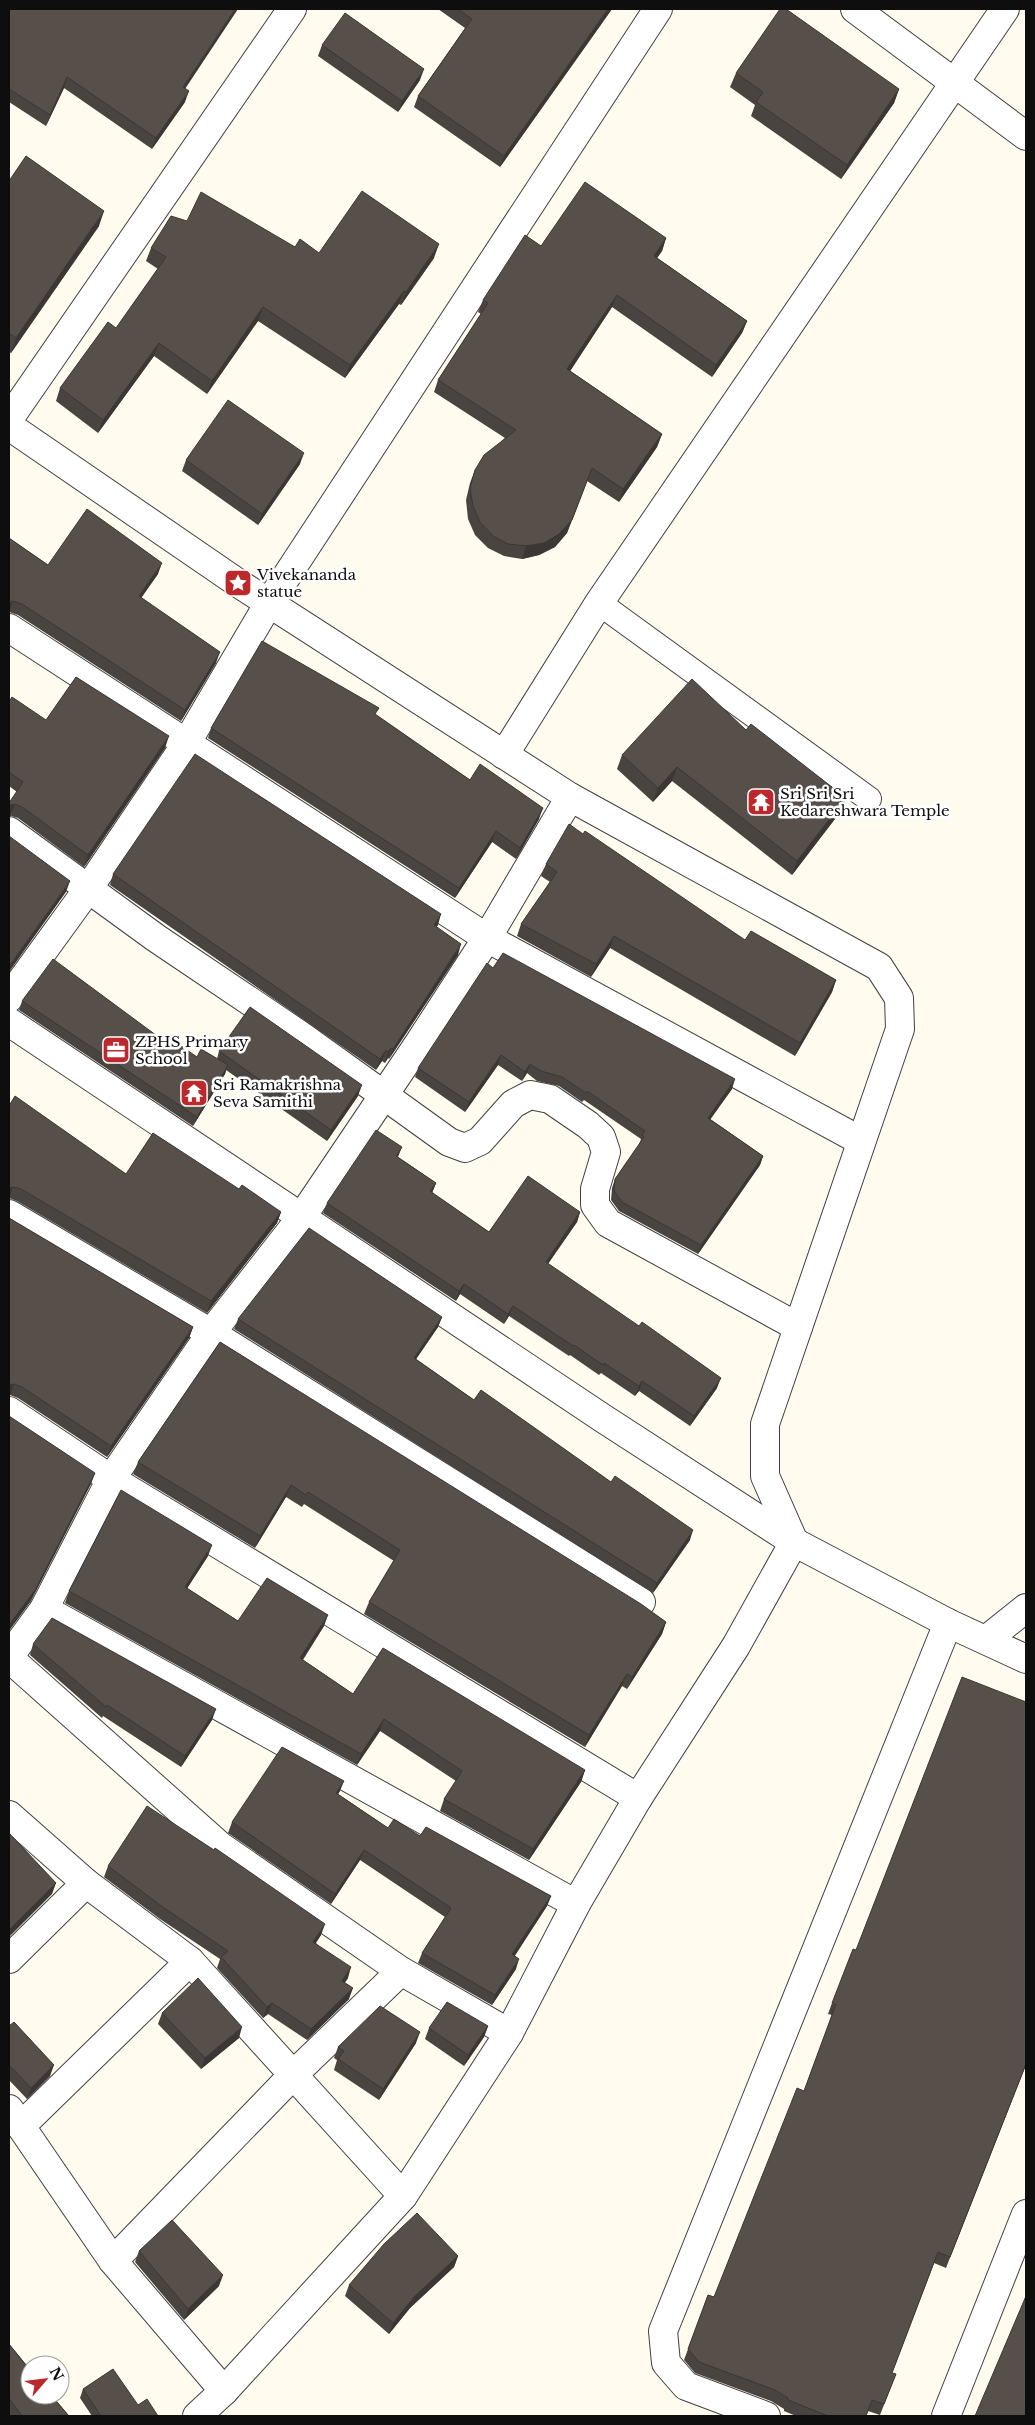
<svg xmlns="http://www.w3.org/2000/svg" width="1035" height="2425" font-family="'Libre Baskerville',serif">
<style>
.lines{fill:none;stroke-linecap:round;stroke-linejoin:round}
.service-casing{stroke:#414141;stroke-width:26}
.minor-casing{stroke:#414141;stroke-width:30}
.service{stroke:#fff;stroke-width:24}
.minor{stroke:#fff;stroke-width:28}
.wall{fill:#4a4440}
.shaded-wall{fill:#3c3734}
.building{fill:#564f4a;stroke:#3c3734}
.labels{text-anchor:middle;dominant-baseline:central;stroke-width:5;stroke-linejoin:round;paint-order:stroke}
.poi-label{font-size:15px;fill:#0e0e0e;stroke:#fff;text-anchor:start}
</style>
<rect width="100%" height="100%" fill="#fffcef"/>
<g class="lines">
<defs>
<polyline id="service" points="599,603 869,799"/>
<g id="minor">
<polyline points="855,9 1026,136"/>
<polyline points="9,419 292,9"/>
<polyline points="9,426 238,583 570,797 879,967 899,998 900,1029 765,1424 765,1476 794,1542 736,1646 638,1798 576,1904 509,2033 403,2196 224,2391 197,2416"/>
<polyline points="9,628 487,938 861,1141"/>
<polyline points="504,755 599,603 1005,9"/>
<polyline points="9,831 156,938 303,1037 449,1142 465,1148 480,1141 513,1104 530,1095 550,1099 588,1125 601,1137 606,1152 595,1189 595,1205 608,1223 798,1327"/>
<polyline points="9,998 88,889 186,744 269,603 658,9"/>
<polyline points="9,1022 604,1419 794,1542 948,1623 1026,1659"/>
<polyline points="9,1214 211,1333 641,1602"/>
<polyline points="9,1411 111,1479 638,1798"/>
<polyline points="44,1609 576,1904"/>
<polyline points="986,1640 1026,1608"/>
<polyline points="9,1657 44,1609 111,1479 211,1333 301,1218 419,1043 487,938 570,797"/>
<polyline points="9,1658 220,1846 401,1971 509,2033"/>
<polyline points="9,1815 86,1883 190,1961 403,2196"/>
<polyline points="9,1959 86,1883"/>
<polyline points="9,2109 113,2261 224,2391"/>
<polyline points="21,2126 190,1961"/>
<polyline points="113,2261 294,2074 401,1971"/>
<polyline points="766,2416 686,2386 666,2363 663,2331 948,1623"/>
<polyline points="946,2416 1026,2214"/>
</g>
</defs>
<use href="#service" class="service-casing"/>
<use href="#minor" class="minor-casing"/>
<use href="#service" class="service"/>
<use href="#minor" class="minor"/>
</g>
<g class="wall">
<polygon points="9,9 185,88 185,102 152,149 64,88 46,126 9,102"/>
<polygon points="438,9 612,9 500,167 414,107 418,96 465,28"/>
<polygon points="322,45 420,80 398,112 318,56"/>
<polygon points="736,73 899,89 894,103 841,179 751,116 755,105 730,87"/>
<polygon points="9,181 99,226 11,353 9,352"/>
<polygon points="187,221 319,253 434,258 401,305 399,304 345,378 258,321 207,394 154,356 98,433 56,401 60,388 116,328 158,269 146,261 151,248"/>
<polygon points="666,238 662,251 657,258 747,321 742,333 712,377 612,307 570,371 662,434 657,447 619,502 587,481 567,533 555,547 539,555 522,559 504,556 488,548 475,535 468,519 466,500 470,483 475,470 505,438 434,392 438,380 481,314 478,312 483,300 541,246"/>
<polygon points="186,460 300,464 258,525 182,471"/>
<polygon points="9,538 48,565 158,574 141,597 216,663 181,721 18,615 9,612"/>
<polygon points="9,702 46,720 165,748 84,867 18,818 11,816 17,792 9,786"/>
<polygon points="376,715 470,780 539,819 516,859 492,842 455,898 208,738 211,728"/>
<polygon points="746,730 846,798 841,811 792,875 672,781 653,802 617,769 622,755"/>
<polygon points="583,834 745,940 836,980 832,992 795,1056 610,948 591,977 517,936 521,924 550,882 541,876 546,864"/>
<polygon points="113,874 438,925 436,926 458,955 389,1059 388,1058 385,1063 382,1061 376,1070 110,885"/>
<polygon points="493,968 732,1089 710,1119 763,1156 760,1165 698,1254 619,1211 611,1200 612,1188 615,1179 639,1145 641,1139 584,1100 582,1102 559,1086 537,1081 527,1073 522,1081 498,1065 465,1112 415,1077 418,1068"/>
<polygon points="22,1001 168,1044 197,1057 217,1059 219,1051 358,1096 327,1141 226,1070 225,1074 193,1126 19,1010"/>
<polygon points="9,1106 126,1174 239,1189 281,1212 277,1223 207,1313 17,1201 9,1198"/>
<polygon points="398,1157 436,1183 432,1193 489,1232 580,1212 577,1222 548,1264 717,1388 690,1426 639,1391 635,1396 601,1373 599,1375 570,1355 569,1356 509,1316 504,1324 460,1294 456,1301 323,1213 327,1203"/>
<polygon points="9,1218 193,1327 189,1338 107,1457 18,1398 10,1395"/>
<polygon points="442,1317 438,1327 416,1359 474,1400 690,1540 653,1593 234,1329 238,1319"/>
<polygon points="220,1342 666,1622 662,1634 627,1689 622,1686 585,1747 364,1614 369,1602 394,1561 304,1504 302,1507 286,1497 255,1548 133,1474 138,1462"/>
<polygon points="208,1556 187,1588 238,1621 324,1626 303,1660 353,1694 585,1770 581,1782 529,1860 440,1811 444,1799 456,1781 380,1731 357,1765 65,1603 69,1591"/>
<polygon points="33,1644 212,1720 181,1767 103,1716 102,1718 30,1655"/>
<polygon points="340,1791 338,1794 388,1828 420,1836 551,1896 547,1906 514,1956 516,1969 492,2005 418,1963 422,1953 445,1917 360,1860 331,1904 228,1833 232,1822"/>
<polygon points="108,1866 321,1935 316,1943 348,1978 345,1982 349,1999 307,2040 268,2014 263,2018 217,1968 220,1959 160,1919 104,1877"/>
<polygon points="832,2003 1026,2065 946,2268 934,2263 892,2373 896,2374 880,2415 868,2411 866,2416 796,2416 784,2411 784,2409 771,2401 695,2373 684,2360 708,2295 714,2297 804,2091 832,2015 828,2014"/>
<polygon points="162,2013 239,2038 201,2069 158,2024"/>
<polygon points="9,2026 50,2076 27,2099 9,2080"/>
<polygon points="488,2026 484,2037 464,2066 425,2039 429,2028"/>
<polygon points="416,2043 379,2100 334,2070 337,2060 334,2058 338,2047"/>
<polygon points="139,2251 219,2286 184,2320 135,2262"/>
<polygon points="458,2256 454,2267 410,2308 389,2334 345,2296 349,2285"/>
<polygon points="9,2344 69,2416 11,2416 9,2413"/>
<polygon points="83,2389 138,2405 158,2416 92,2416 80,2398"/>
</g>
<g class="shaded-wall">
<polygon points="235,9 238,9 179,98 183,87"/>
<polygon points="608,9 612,9 500,167 504,156"/>
<polygon points="424,69 420,80 398,112 402,101"/>
<polygon points="67,77 64,88 46,126 50,115"/>
<polygon points="899,89 894,103 841,179 847,165"/>
<polygon points="189,91 185,102 152,149 156,138"/>
<polygon points="104,211 99,226 11,353 16,338"/>
<polygon points="666,238 662,251 650,268 654,256"/>
<polygon points="439,244 434,258 401,305 406,292"/>
<polygon points="404,291 399,304 345,378 350,365"/>
<polygon points="617,295 612,307 563,382 567,369"/>
<polygon points="263,307 258,321 207,394 212,381"/>
<polygon points="747,321 742,333 712,377 716,365"/>
<polygon points="159,343 154,356 98,433 103,420"/>
<polygon points="662,434 657,447 619,502 623,489"/>
<polygon points="304,453 300,464 258,525 262,514"/>
<polygon points="592,468 567,533 555,547 539,555 522,559 526,546"/>
<polygon points="162,563 158,574 135,607 139,596"/>
<polygon points="13,601 9,612 9,613 9,603"/>
<polygon points="220,652 216,663 181,721 185,710"/>
<polygon points="169,736 165,748 84,867 88,855"/>
<polygon points="677,767 672,781 653,802 658,788"/>
<polygon points="846,798 841,811 792,875 797,861"/>
<polygon points="15,804 11,816 9,816 9,805"/>
<polygon points="543,808 539,819 516,859 520,848"/>
<polygon points="496,831 492,842 455,898 459,888"/>
<polygon points="70,881 66,892 9,972 9,966"/>
<polygon points="441,914 438,925 430,936 434,925"/>
<polygon points="614,936 610,948 591,977 596,964"/>
<polygon points="461,944 458,955 389,1059 393,1049"/>
<polygon points="836,980 832,992 795,1056 800,1043"/>
<polygon points="391,1048 388,1058 385,1063 388,1052"/>
<polygon points="386,1050 382,1061 376,1070 380,1059"/>
<polygon points="501,1055 498,1065 465,1112 469,1102"/>
<polygon points="530,1064 527,1073 522,1081 525,1072"/>
<polygon points="228,1065 225,1074 193,1126 197,1117"/>
<polygon points="735,1079 732,1089 705,1127 708,1118"/>
<polygon points="362,1085 358,1096 327,1141 331,1130"/>
<polygon points="402,1147 398,1157 396,1156"/>
<polygon points="763,1156 760,1165 698,1254 701,1245"/>
<polygon points="436,1183 432,1193 430,1191"/>
<polygon points="13,1187 9,1198 9,1188"/>
<polygon points="281,1212 277,1223 207,1313 211,1301"/>
<polygon points="580,1212 577,1222 542,1272 546,1262"/>
<polygon points="464,1284 460,1294 456,1301 459,1291"/>
<polygon points="513,1306 509,1316 504,1324 508,1314"/>
<polygon points="442,1317 438,1327 410,1368 414,1358"/>
<polygon points="193,1327 189,1338 107,1457 111,1446"/>
<polygon points="721,1378 717,1388 690,1426 694,1416"/>
<polygon points="642,1381 639,1391 635,1396 639,1386"/>
<polygon points="14,1384 10,1395 9,1396 9,1385"/>
<polygon points="95,1473 91,1484 31,1601 9,1631 9,1625"/>
<polygon points="291,1485 286,1497 255,1548 260,1536"/>
<polygon points="693,1530 690,1540 653,1593 657,1583"/>
<polygon points="212,1545 208,1556 181,1598 185,1587"/>
<polygon points="328,1615 324,1626 296,1669 300,1658"/>
<polygon points="666,1622 662,1634 627,1689 632,1677"/>
<polygon points="627,1674 622,1686 585,1747 589,1735"/>
<polygon points="216,1709 212,1720 181,1767 185,1756"/>
<polygon points="384,1719 380,1731 357,1765 361,1754"/>
<polygon points="585,1770 581,1782 529,1860 533,1849"/>
<polygon points="344,1781 340,1791 332,1803 336,1793"/>
<polygon points="364,1850 360,1860 331,1904 335,1894"/>
<polygon points="56,1883 52,1894 9,1937 9,1930"/>
<polygon points="551,1896 547,1906 509,1965 512,1954"/>
<polygon points="325,1924 321,1935 309,1952 313,1942"/>
<polygon points="519,1959 516,1969 492,2005 495,1995"/>
<polygon points="351,1967 348,1978 339,1992 342,1981"/>
<polygon points="353,1988 349,1999 307,2040 311,2029"/>
<polygon points="272,2003 268,2014 263,2018 267,2007"/>
<polygon points="488,2026 484,2037 464,2066 468,2055"/>
<polygon points="242,2027 239,2038 201,2069 205,2058"/>
<polygon points="420,2032 416,2043 379,2100 383,2089"/>
<polygon points="54,2065 50,2076 27,2099 31,2088"/>
<polygon points="458,2256 454,2267 410,2308 389,2334 393,2323 414,2297"/>
<polygon points="223,2275 219,2286 184,2320 188,2309"/>
</g>
<g class="building">
<polygon points="9,9 235,9 183,87 189,91 156,138 67,77 50,115 9,89"/>
<polygon points="458,9 608,9 504,156 418,96 472,19"/>
<polygon points="780,9 786,9 899,89 847,165 756,102 763,92 736,73"/>
<polygon points="345,13 424,69 402,101 322,45"/>
<polygon points="26,156 104,211 16,338 9,333 9,181"/>
<polygon points="585,182 666,238 654,256 747,321 716,365 617,295 567,369 662,434 623,489 592,468 572,520 559,534 544,543 526,546 508,544 493,536 480,522 473,506 470,488 475,470 484,455 516,430 438,380 488,303 483,300 525,235 541,246"/>
<polygon points="362,191 439,244 406,292 404,291 350,365 263,307 212,381 159,343 103,420 60,388 108,322 116,328 166,257 151,248 171,216 187,221 201,192 295,247 300,239 319,253"/>
<polygon points="228,400 304,453 262,514 186,460"/>
<polygon points="87,509 162,563 139,596 220,652 185,710 22,604 13,601 9,603 9,538 48,565"/>
<polygon points="262,641 379,708 375,714 470,780 480,764 543,808 520,848 496,831 459,888 211,728"/>
<polygon points="76,677 169,736 88,855 22,807 15,804 9,805 9,803 23,782 9,772 9,702 12,697 46,720"/>
<polygon points="692,679 746,730 751,724 846,798 797,861 677,767 658,788 622,755"/>
<polygon points="195,754 441,914 434,925 461,944 393,1049 391,1048 388,1052 386,1050 380,1059 113,874"/>
<polygon points="569,824 583,834 585,831 745,940 751,931 836,980 800,1043 614,936 596,964 521,924 557,872 546,864"/>
<polygon points="9,836 70,881 9,966"/>
<polygon points="503,953 735,1079 708,1118 763,1156 701,1245 622,1202 614,1191 615,1179 644,1137 642,1135 645,1131 587,1091 586,1093 562,1077 541,1071 530,1064 525,1072 501,1055 469,1102 418,1068 487,963 493,968"/>
<polygon points="53,959 168,1044 171,1039 197,1057 201,1049 228,1065 197,1117 22,1001"/>
<polygon points="250,1007 362,1085 331,1130 219,1051"/>
<polygon points="15,1096 126,1174 153,1133 239,1189 242,1185 281,1212 211,1301 21,1189 13,1187 9,1188 9,1106"/>
<polygon points="376,1130 402,1147 396,1156 436,1183 430,1191 489,1232 528,1176 580,1212 546,1262 639,1326 642,1322 721,1378 694,1416 642,1381 639,1386 604,1363 603,1365 574,1345 573,1346 513,1306 508,1314 464,1284 459,1291 327,1203"/>
<polygon points="9,1218 193,1327 111,1446 22,1387 14,1384 9,1385"/>
<polygon points="309,1228 442,1317 414,1358 474,1400 481,1390 611,1482 615,1476 693,1530 657,1583 238,1319"/>
<polygon points="220,1342 641,1604 666,1622 632,1677 627,1674 589,1735 369,1602 400,1550 308,1492 306,1495 291,1485 260,1536 138,1462"/>
<polygon points="9,1416 95,1473 35,1590 9,1625"/>
<polygon points="121,1490 212,1545 185,1587 238,1621 267,1578 328,1615 300,1658 353,1694 383,1648 585,1770 533,1849 444,1799 462,1771 384,1719 361,1754 69,1591"/>
<polygon points="52,1618 216,1709 185,1756 107,1705 106,1707 33,1644"/>
<polygon points="962,1677 1026,1702 1026,2064 950,2257 938,2252 892,2373 896,2374 884,2404 872,2400 866,2416 828,2416 788,2400 788,2398 775,2390 699,2362 688,2349 708,2295 714,2297 797,2088 804,2091 836,2004 832,2003 853,1949 856,1950"/>
<polygon points="282,1747 344,1781 336,1793 388,1828 394,1819 420,1836 426,1827 551,1896 512,1954 519,1959 495,1995 422,1953 451,1908 364,1850 335,1894 232,1822"/>
<polygon points="147,1806 214,1850 215,1848 325,1924 313,1942 351,1967 342,1981 353,1988 311,2029 272,2003 267,2007 221,1957 228,1951 164,1908 108,1866"/>
<polygon points="9,1833 56,1883 9,1930"/>
<polygon points="198,1978 242,2027 205,2058 162,2013"/>
<polygon points="447,2002 488,2026 468,2055 429,2028"/>
<polygon points="380,2006 420,2032 383,2089 338,2059 344,2051 338,2047"/>
<polygon points="14,2022 54,2065 31,2088 9,2065 9,2026"/>
<polygon points="417,2213 458,2256 414,2297 393,2323 349,2285 384,2244"/>
<polygon points="172,2220 223,2275 188,2309 139,2251"/>
<polygon points="1026,2296 1026,2416 975,2416"/>
<polygon points="9,2344 30,2370 30,2395 51,2395 69,2416 22,2416 9,2398"/>
<polygon points="113,2369 138,2405 147,2399 158,2416 101,2416 83,2389"/>
</g>
<defs>
<symbol id="sight-square" viewBox="-11 -11 22 22"><rect x="-9" y="-9" width="18" height="18" rx="4" fill="#bb292d" stroke="#fff"/><path d="M0-6L1.8-2.2L6-1.7L2.9 1.2L3.7 5.4L0 3.3L-3.7 5.4L-2.9 1.2L-6-1.7L-1.8-2.2Z" fill="#fff"/></symbol>
<symbol id="temple-square" viewBox="-11 -11 22 22"><rect x="-9" y="-9" width="18" height="18" rx="4" fill="#bb292d" stroke="#fff"/><path d="M0-6L5-2H3V0L6.5 2.5H4V6H1.5V3h-3V6H-4V2.5H-6.5L-3 0V-2H-5Z" fill="#fff"/></symbol>
<symbol id="office-square" viewBox="-11 -11 22 22"><rect x="-9" y="-9" width="18" height="18" rx="4" fill="#bb292d" stroke="#fff"/><path d="M-6-3h4V-5.5h4V-3h4V5H-6ZM-1-4.5V-3h2v-1.5ZM-6 0V1H6V0Z" fill="#fff"/></symbol>
</defs>
<g fill-rule="evenodd">
<use href="#sight-square" x="222" y="567" width="32" height="32"/>
<use href="#temple-square" x="745" y="786" width="32" height="32"/>
<use href="#office-square" x="100" y="1034" width="32" height="32"/>
<use href="#temple-square" x="178" y="1077" width="32" height="32"/>
</g>
<g class="labels">
<g class="poi-label">
<text x="257" y="574">Vivekananda<tspan x="257" dy="17">statue</tspan></text>
<text x="780" y="793">Sri Sri Sri<tspan x="780" dy="17">Kedareshwara Temple</tspan></text>
<text x="135" y="1041">ZPHS Primary<tspan x="135" dy="17">School</tspan></text>
<text x="213" y="1084">Sri Ramakrishna<tspan x="213" dy="17">Seva Samithi</tspan></text>
</g>
</g>
<rect width="1035" height="2425" fill="none" stroke="#0e0e0e" stroke-width="20"/>
<g transform="translate(45 2380) rotate(62)"><circle r="24" fill="#ffffff" stroke="#9f9f9f"/>
<path d="M0-4L9 19L0 12L-9 19Z" fill="#bb292d"/>
<text y="-8" font-size="14" font-weight="bold" text-anchor="middle" fill="#0e0e0e">N</text>
</g>
</svg>
